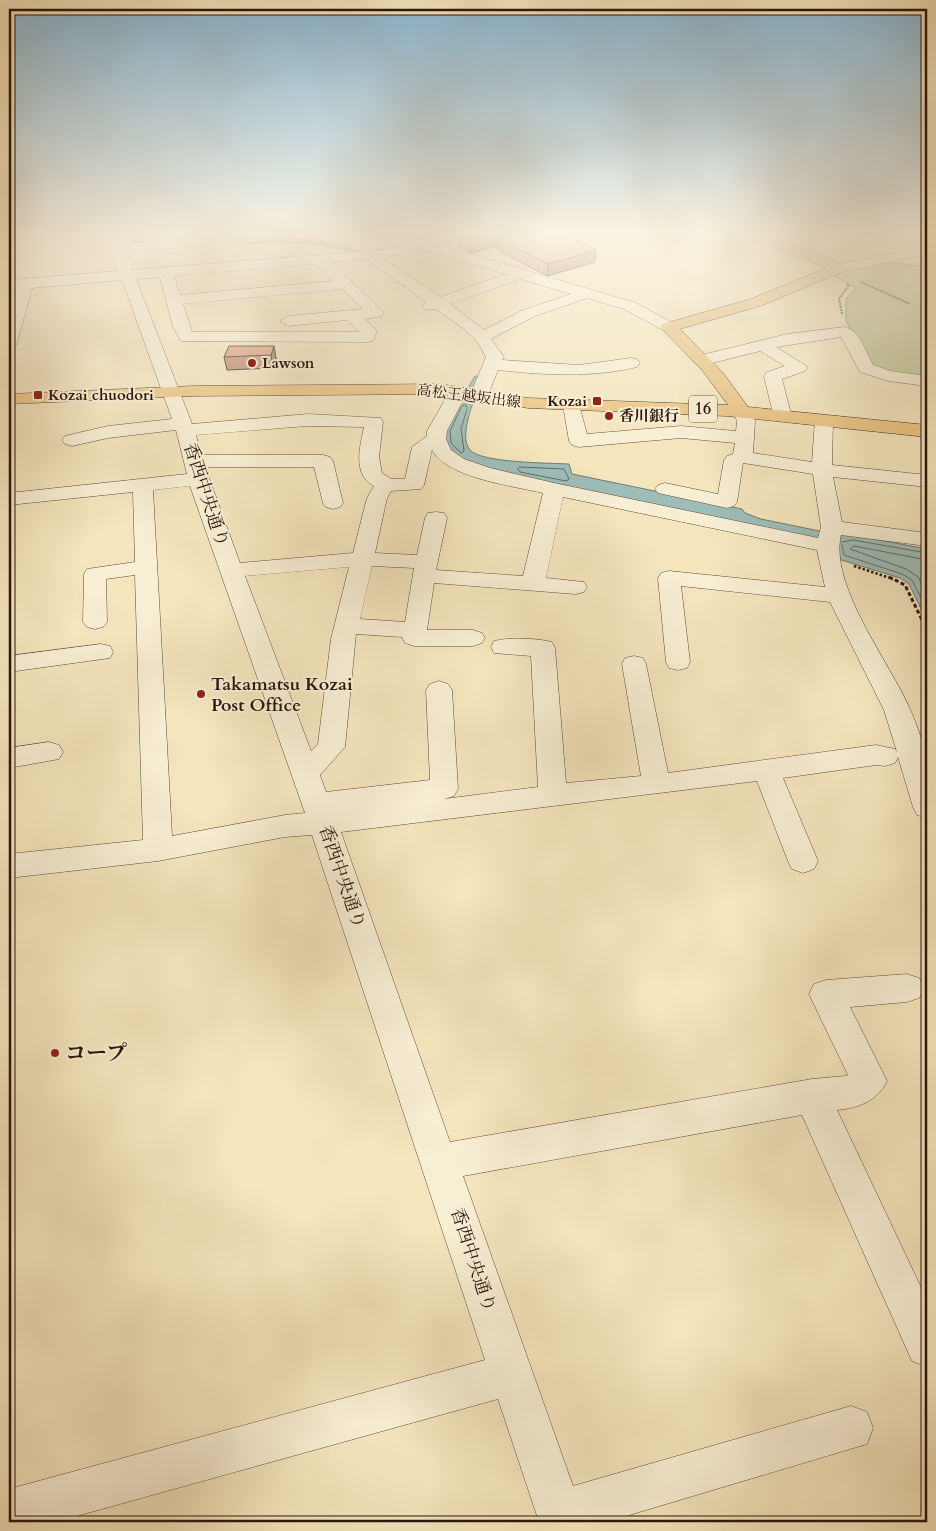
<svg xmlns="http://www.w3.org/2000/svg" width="936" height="1531" font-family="Cardo,'Noto Serif JP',serif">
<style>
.green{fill:#bac592;stroke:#726d50}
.water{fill:#9ebdb9;stroke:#707a74}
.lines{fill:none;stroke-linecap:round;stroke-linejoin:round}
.shore{stroke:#646963;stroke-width:1}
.stream{stroke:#707a74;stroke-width:4.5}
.minor-casing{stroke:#5d4939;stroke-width:1}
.major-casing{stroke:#2b150d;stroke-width:1}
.path-far2{stroke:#2b150d;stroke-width:2;stroke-dasharray:2 1;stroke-linecap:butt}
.path-far1{stroke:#2b150d;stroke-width:2.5;stroke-dasharray:2.5 2;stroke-linecap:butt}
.path{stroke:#2b150d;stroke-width:3;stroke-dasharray:4 2.5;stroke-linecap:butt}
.minor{fill:#f8eed4;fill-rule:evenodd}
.major{fill:#eac27e;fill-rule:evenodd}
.wall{fill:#bc836b;stroke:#2b150d}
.shaded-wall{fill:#996a57;stroke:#2b150d}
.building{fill:#db987c;stroke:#2b150d}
.poi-dot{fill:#8f2418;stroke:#f8eed4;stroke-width:2}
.labels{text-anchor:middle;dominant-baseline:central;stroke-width:4;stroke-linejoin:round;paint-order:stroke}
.far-poi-label{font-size:15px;font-weight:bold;fill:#2b150d;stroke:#f8eed4;text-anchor:start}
.far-street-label{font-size:15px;fill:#2b150d;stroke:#f8eed4}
.shield{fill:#f8eed4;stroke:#685649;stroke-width:1}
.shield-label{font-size:16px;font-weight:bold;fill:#2b150d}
.street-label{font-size:18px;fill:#2b150d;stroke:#f8eed4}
.poi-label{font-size:18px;font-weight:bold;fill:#2b150d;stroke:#f8eed4;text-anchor:start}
.near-poi-label{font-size:21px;font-weight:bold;fill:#2b150d;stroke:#f8eed4;text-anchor:start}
</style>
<rect width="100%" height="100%" fill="#f4e5bd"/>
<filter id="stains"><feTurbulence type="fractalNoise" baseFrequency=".004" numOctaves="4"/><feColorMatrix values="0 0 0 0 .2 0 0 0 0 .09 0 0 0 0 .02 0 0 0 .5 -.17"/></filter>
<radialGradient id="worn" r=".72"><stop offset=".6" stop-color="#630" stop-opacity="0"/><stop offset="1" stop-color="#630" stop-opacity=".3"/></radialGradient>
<polygon class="green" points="886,261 927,267 927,275 921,273 916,277 927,282 927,377 882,373 871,365 846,321 846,299 856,288 833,275 851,268"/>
<path class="water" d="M475,376L484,377C477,391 457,436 470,450C481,463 550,463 569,464L572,474L742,509L745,513L761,519L839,535H853L927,549V621L909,584L900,578L838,559L836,544L495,471L465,461L446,448L444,429Z"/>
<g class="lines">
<g class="shore">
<polygon points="466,405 467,409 461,429 464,451 461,453 451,443 450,431 462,406"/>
<polygon points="520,467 564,469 569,479 566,481 520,472 518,469"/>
<polyline points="842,542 853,540 927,553"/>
<polyline points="842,545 844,555 902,574 912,580 927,610"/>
<polyline points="927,560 854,546 850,549 906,569 918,577 927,595"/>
</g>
<g class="stream">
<polyline points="132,234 135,241 147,246"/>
<path d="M250,242C289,240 328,239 364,256"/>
</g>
<defs>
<g id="minor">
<path d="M105,234H119L123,244L240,234H302L295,238L273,240L126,252L133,270L389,249L442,234H466L464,237L437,244L636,303L675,324L677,327L669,332L663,330L624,309L587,298L535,316L491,339L504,357L502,360L579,365L631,358L637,359L640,363L637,367C591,378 545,375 498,370L487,397L484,401H472L469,397L486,357L476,340L463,328L436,309H424L422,306L426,302L366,259L331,262L384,313L382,316L365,319L377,331L373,341L367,342L181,341L173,327L160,277L136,279L192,424L308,414L381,418L383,422L379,457L382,473L391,479H405L412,447L427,436V431L449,393L452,389H464L467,393L447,431L446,439L451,450L464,459L490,468L554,483L818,538L821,527L813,474L743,463L737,502L734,506L727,508L658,493L655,489L658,485L665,483L718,494L724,460L727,456L733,454L735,443L681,438L579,447L572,445L569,441L563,405L566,401H578L587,434L681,426L736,431L737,421L733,411L735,407H749L755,421L753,453L812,462L815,420L817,416H831L833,420L832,465L927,475V487L833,477L842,522L927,533V546L841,535C829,585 890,663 910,709C917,725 925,747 927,764C930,781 927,800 927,818L917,815L913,807L898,757L895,763L885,766L876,765L783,778L818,861L814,869L803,873L792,869L788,861L757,781L341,832L450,1142L812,1079L846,1076L848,1075L809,994L814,984L826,980L907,974L919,978L924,988L919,998L907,1002L850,1007L887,1081C878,1101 858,1108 837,1110L927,1300V1367L912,1361L802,1115L463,1176L573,1486L851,1406L867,1412L873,1428L867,1444L606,1522H539L498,1399L55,1522H9V1489L485,1360L312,835L285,837L158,861L9,878V854L143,840L135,575L106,579L107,622L103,627L95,629L87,627L83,622L84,574L87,569L135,562L133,492L9,505V493L187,474L176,430L108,438L72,446L65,444L62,440L65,436L108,426L172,419L122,280L32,288L17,343L15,347L9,348V314L16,289L9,290V280L118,271ZM421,249L506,274L440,297L383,258ZM315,264L333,281L180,295L174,276ZM521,279L571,294L523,310L484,330L450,304ZM342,289L363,309L288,316L280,321L288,326L347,320L360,332H192L183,304ZM308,426L364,427C360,446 352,475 374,486L367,498L353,553L240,563L205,467H314L323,503L326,507L333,509L340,507L343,503L333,461L330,457L323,455H201L196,435ZM432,450C446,478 514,486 543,493L523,576L436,570L447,518L444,513L436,512L428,513L425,518L417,555L375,553L387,498L391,491L421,489L424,485ZM190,486L305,813L285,815L172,836L153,490ZM563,497L817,550L825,587L669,571L661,573L658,578L666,662L669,668L678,670L687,668L690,662L681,586L830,602L884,710L897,752L895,749L876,745L668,773L646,664L643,658L634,656L625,658L622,664L641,776L566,783L555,648L552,642C535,638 511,637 494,641L491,647L494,653L531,656L538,787L444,799L454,796L458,789L452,690L448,684L439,681L430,684L426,690L430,780L326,792L320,775L345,747L356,634L402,637L405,643L414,646H473L482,643L485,638L482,633L473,630H427L434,583L576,594L584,592L587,587L584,582L546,578ZM372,566L414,568L405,622L360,619ZM349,567L331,639L318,744L311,751L245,576Z"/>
<polygon points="927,246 927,254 839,272 832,268 839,264"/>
<path d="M845,327C860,331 866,352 873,365L891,371L927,376V386L888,381L860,372L841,337L776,347L808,367L805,371L782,379L791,414L789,418H775L773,414L764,376L767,372L785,366L760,351L704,365L698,364L695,360L698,356L787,334Z"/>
<polygon points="101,644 110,646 113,652 110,658 9,672 9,656"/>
<polygon points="49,742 59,745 63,752 59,759 9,768 9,748"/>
</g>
<polygon id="major" points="747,234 767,234 844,265 846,268 844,271 763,305 680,329 723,373 748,407 927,425 927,437 727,416 528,408 440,394 193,396 9,404 9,394 193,386 440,384 528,398 728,405 702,370 663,330 661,327 663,324 751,299 826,268 749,237"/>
</defs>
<use href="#minor" class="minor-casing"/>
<use href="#major" class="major-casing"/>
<g class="path-far2">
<polyline points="861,282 910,304"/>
<polyline points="842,314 839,299 849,285 846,284"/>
</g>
<polyline class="path-far1" points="854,566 893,579"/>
<polyline class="path" points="889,577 905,585 927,630"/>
<use href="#minor" class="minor"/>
<use href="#major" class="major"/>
</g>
<g class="wall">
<polygon points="458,234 557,234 595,262 547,276 498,250 498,246 471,253 458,246"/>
<polygon points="608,234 626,234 615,237"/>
<polygon points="274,346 276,359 273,368 227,370 224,357"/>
</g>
<g class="shaded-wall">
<polygon points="500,234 536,234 498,239 498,246 471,253 471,241"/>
<polygon points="615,234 626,234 615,237"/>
<polygon points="596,250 595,262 547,276 548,264"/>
<polygon points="274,346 276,359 273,368 271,355"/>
</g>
<g class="building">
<polygon points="458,234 500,234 471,241"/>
<polygon points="515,234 557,234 559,235 563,234 596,250 548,264 498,239"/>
<polygon points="229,346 274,346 271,355 224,357"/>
</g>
<linearGradient id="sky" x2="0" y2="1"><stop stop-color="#8ab8d5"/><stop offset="0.52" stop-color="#faf3e1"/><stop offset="1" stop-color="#faf3e1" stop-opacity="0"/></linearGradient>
<rect width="936" height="449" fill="url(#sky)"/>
<g class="poi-dot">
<circle cx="252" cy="363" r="5"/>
<rect x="33" y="390" width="10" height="10" rx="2.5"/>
<rect x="592" y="396" width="10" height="10" rx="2.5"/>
<circle cx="609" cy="416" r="5"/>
<circle cx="201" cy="694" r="5"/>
<circle cx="55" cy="1053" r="5"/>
</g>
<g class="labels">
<g class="far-poi-label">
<text x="262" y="363">Lawson</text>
<text x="48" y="395">Kozai chuodori</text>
<text x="587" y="401" text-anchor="end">Kozai</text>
<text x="619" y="416">香川銀行</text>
</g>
<g class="far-street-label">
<text transform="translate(469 396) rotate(7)">高松王越坂出線</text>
</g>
<rect class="shield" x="689" y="395.5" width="28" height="27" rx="4"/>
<g class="shield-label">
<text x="703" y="409">16</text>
</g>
<g class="street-label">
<text transform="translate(206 495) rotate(72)">香西中央通り</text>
<text transform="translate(342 877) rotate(71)">香西中央通り</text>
<text transform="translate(473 1260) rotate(72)">香西中央通り</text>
</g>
<g class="poi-label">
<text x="211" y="684">Takamatsu Kozai<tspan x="211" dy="21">Post Office</tspan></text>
</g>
<g class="near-poi-label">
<text x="65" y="1053">コープ</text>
</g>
</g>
<rect width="936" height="1531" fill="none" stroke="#f4e5bd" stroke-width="30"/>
<rect x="10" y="10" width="916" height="1511" fill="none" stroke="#2b150d" stroke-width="2.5"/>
<rect x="15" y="15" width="906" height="1501" fill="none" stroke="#2b150d"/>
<rect width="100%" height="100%" filter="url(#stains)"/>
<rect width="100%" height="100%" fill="url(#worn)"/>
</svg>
